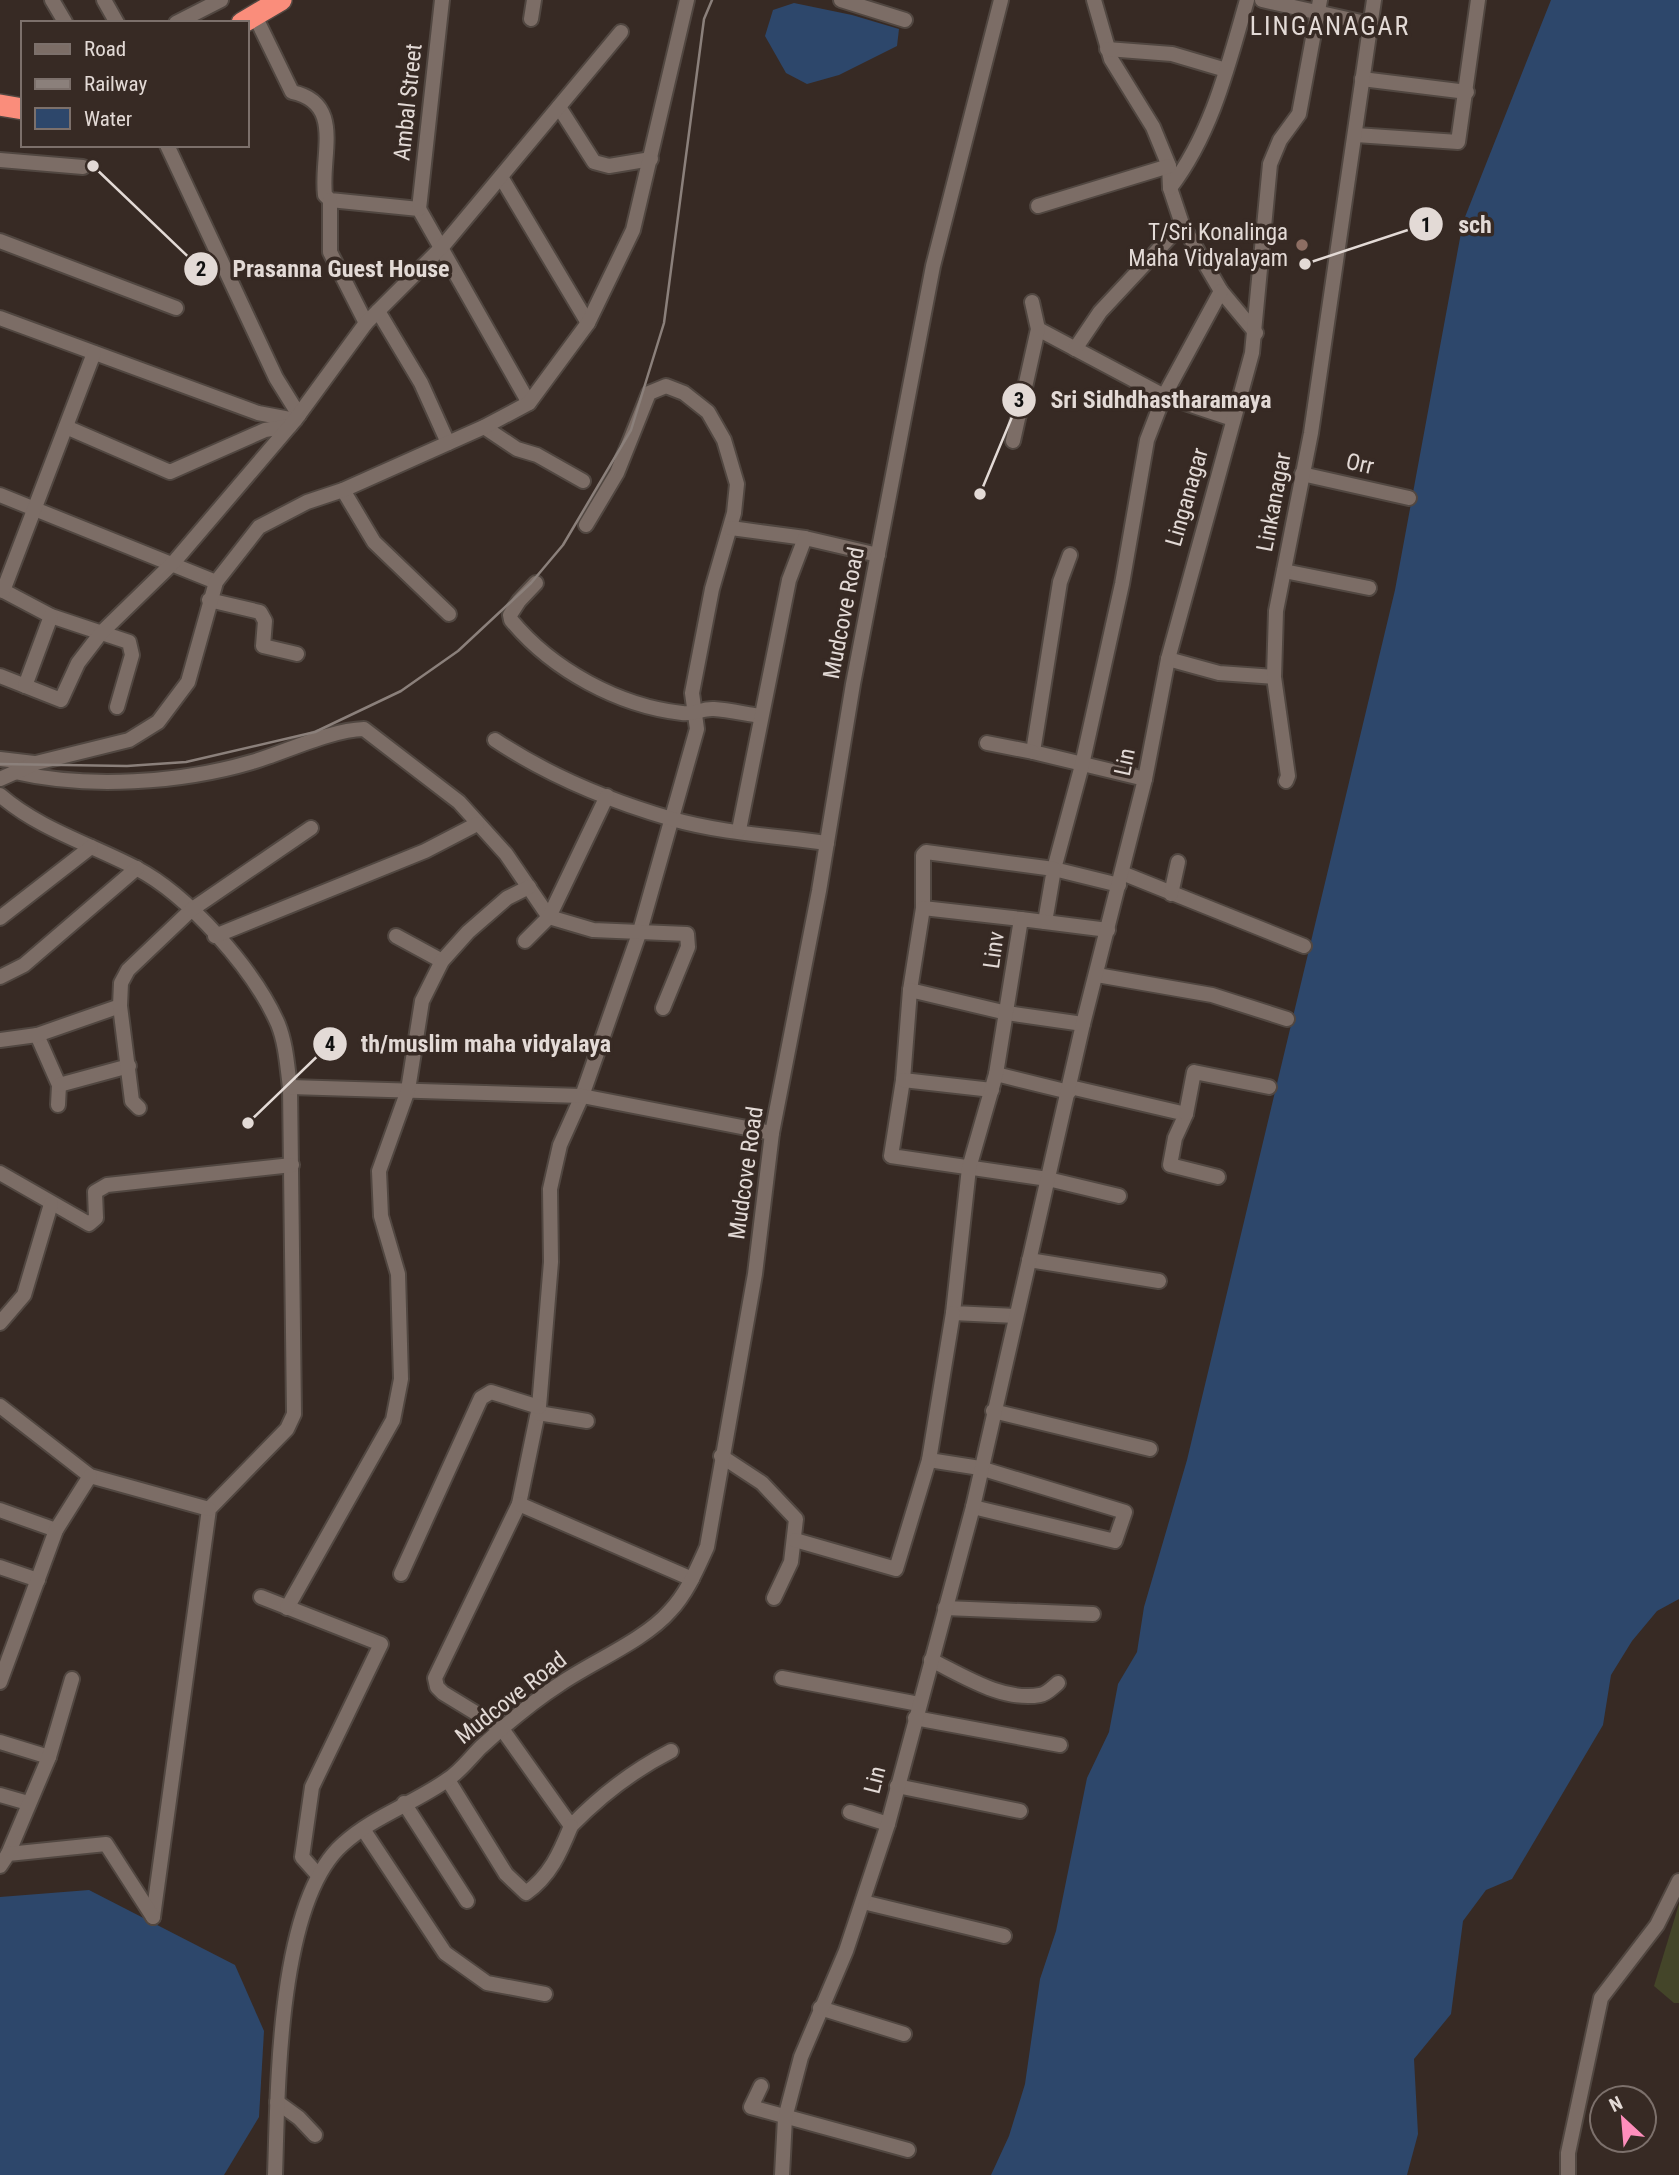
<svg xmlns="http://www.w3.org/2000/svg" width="1679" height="2175" font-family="'Roboto Condensed',sans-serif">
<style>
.green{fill:#444529}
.water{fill:#2d476b}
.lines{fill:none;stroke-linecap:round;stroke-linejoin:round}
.minor-casing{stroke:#514741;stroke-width:18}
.highway-casing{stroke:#514741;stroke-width:24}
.minor{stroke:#7c6d66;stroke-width:14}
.highway{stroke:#fa8d7b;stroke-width:21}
.rail{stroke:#8b807b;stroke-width:2.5}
.education-dot{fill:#8d6e63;stroke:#372a24;stroke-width:2.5}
.labels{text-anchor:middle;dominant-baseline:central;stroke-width:7;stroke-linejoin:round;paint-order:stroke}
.street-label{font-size:23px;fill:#e3dad6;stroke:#372a24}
.poi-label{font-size:23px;fill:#e3dad6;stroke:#372a24;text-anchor:end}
.quarter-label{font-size:26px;letter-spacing:2px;fill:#e3dad6;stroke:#372a24}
.leader{fill:none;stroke:#e3dad6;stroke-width:2.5}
.callout-dot{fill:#e3dad6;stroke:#372a24;stroke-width:2.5}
.mark-label{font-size:21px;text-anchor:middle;font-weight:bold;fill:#111}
.callout-label{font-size:24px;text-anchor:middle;font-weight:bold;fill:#e3dad6;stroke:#372a24;stroke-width:7;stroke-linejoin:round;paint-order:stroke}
</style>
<rect width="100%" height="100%" fill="#372a24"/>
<polygon class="green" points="1679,1904 1679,2003 1674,2003 1654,1986"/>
<g class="water">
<polygon points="1551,0 1679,0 1679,1599 1657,1611 1632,1641 1611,1675 1603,1725 1512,1879 1486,1890 1463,1921 1451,2014 1414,2059 1418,2134 1407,2175 991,2175 1009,2136 1025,2084 1040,1979 1056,1931 1087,1778 1109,1732 1118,1684 1137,1652 1144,1607 1187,1460 1395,590 1463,222"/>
<polygon points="794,3 852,15 899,29 897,46 839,75 807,84 786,73 765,36 773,10"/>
<polygon points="89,1890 235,1965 264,2031 259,2117 224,2175 0,2175 0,1897"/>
</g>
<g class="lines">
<defs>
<g id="minor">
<polyline points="52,0 65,22"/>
<polyline points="104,0 117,23"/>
<polyline points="841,0 905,20"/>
<polyline points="1094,0 1111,59 1153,127 1169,166 1170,188 1182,224 1221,291 1256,333"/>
<polyline points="1262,0 1370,24"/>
<path d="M255,16L292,92C345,103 320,156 325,195L330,200L419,209L529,403"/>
<polyline points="531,19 534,0"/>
<polyline points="176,23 221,0"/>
<polyline points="1107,49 1172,54 1226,70"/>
<polyline points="1362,79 1467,92"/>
<polyline points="559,107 594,162 609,166 651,159"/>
<polyline points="1356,135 1458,142 1478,0"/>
<polyline points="167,145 276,378 299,415"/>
<polyline points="0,160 83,167"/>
<polyline points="501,177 588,323"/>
<path d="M1170,188C1212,133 1228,66 1247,0"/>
<polyline points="330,200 330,252 366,323"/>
<polyline points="1038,206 1169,166"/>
<polyline points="419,209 442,0"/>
<polyline points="0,241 176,308"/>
<polyline points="378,311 421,383 448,443"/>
<polyline points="0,318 258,413 295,420"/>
<polyline points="1038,329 1164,396 1233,419"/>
<polyline points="1075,349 1100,312 1182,224"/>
<polyline points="66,427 170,472 265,430 290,426"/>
<polyline points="484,427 517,449 537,455 583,481"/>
<polyline points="1013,441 1038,329 1032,302"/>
<polyline points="1302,474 1409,498"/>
<polyline points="343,490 374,542 449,614"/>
<polyline points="0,495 216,582"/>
<path d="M586,525L617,473L649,393L666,386L684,393L708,412L724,440L737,484L734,513L712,589L692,693L697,729L640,931L582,1096L560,1145L550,1189L551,1262L539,1407L519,1504L435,1678L437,1687L443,1693L502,1729L571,1826C602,1794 632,1771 671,1751"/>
<polyline points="731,528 805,538 878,555"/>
<polyline points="1070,555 1060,582 1033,752 1145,779"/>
<polyline points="1284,571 1369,588"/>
<path d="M536,583L519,601L510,615L511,620C552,670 619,706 682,713C694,715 702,708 714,709C729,710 746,714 761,716"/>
<polyline points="0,589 51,616 129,642 132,655 117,707"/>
<polyline points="3,591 94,353"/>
<polyline points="209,600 260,612 265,621 263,646 297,654"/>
<polyline points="1168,659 1219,673 1274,677"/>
<polyline points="0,676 61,700 78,663 101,633 174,562 295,420 366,323 442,247 621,32"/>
<polyline points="25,686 51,616"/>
<path d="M495,740C549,776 610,801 672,819C721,833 776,836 827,843"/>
<polyline points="987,743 1033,752"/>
<polyline points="0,759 34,763"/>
<path d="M15,772C87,789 181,783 252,762C286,752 330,730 364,729L459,802L506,854L549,917L593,930L687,934L688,947L663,1008"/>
<polyline points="0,779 36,763 129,740 158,722 188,682 216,582 259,527 307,502 343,490 484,427 529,403 588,323 633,230 687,0"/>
<polyline points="1286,781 1288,776 1274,677 1276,611 1311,433 1374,0"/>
<path d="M0,795C39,829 90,844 136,868C188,895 254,969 278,1024C286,1044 287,1065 290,1087L294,1414L287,1429L209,1509L153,1917"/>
<polyline points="739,830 789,580 805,538"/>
<polyline points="1122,873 1304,946"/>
<polyline points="1119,885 1054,869 1082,765 1122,584 1147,440 1164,396 1221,291"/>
<polyline points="1171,894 1178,862"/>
<polyline points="923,908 923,855 926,852 1054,869 1045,922"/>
<polyline points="0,918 91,847"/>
<polyline points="215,936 425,851 477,824"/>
<polyline points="396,936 442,961"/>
<polyline points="525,941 549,917 607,796"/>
<polyline points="1097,975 1212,995 1287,1019"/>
<polyline points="0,977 24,965 137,868"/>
<polyline points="910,990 923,908 1021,919"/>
<polyline points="1083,1024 1007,1013 910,990 903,1080 891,1156 1048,1179 1119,1196"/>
<polyline points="37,1035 59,1085 58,1105"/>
<polyline points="0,1040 37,1035 120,1006"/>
<polyline points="996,1074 1069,1092"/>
<polyline points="903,1080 992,1090"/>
<polyline points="59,1085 129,1066"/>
<polyline points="290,1087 582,1096 772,1133"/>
<polyline points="1070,1087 1186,1114 1175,1138 1170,1165 1218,1177"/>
<polyline points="139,1108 132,1101 120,1006 121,983 128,970 191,910 311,828"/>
<polyline points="1186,1114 1194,1072 1269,1087"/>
<polyline points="0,1173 89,1224 96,1218 95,1192 107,1185 292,1165"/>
<polyline points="1029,1260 1159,1281"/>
<polyline points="1016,1316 953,1313 969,1168 996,1074 1021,919 1108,930"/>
<polyline points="0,1323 24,1295 51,1204"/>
<polyline points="0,1406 90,1476 209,1509"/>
<polyline points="993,1411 1150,1449"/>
<polyline points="538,1413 587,1421"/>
<polyline points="721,1456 762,1483 796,1519 791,1562 774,1598"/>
<polyline points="929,1460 980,1468 1125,1512 1115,1541 973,1507"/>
<polyline points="519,1504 692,1579"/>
<polyline points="0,1510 56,1530"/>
<polyline points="795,1540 896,1569 929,1460 953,1313"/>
<polyline points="0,1567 38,1580"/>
<polyline points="401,1574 481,1398 491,1392 539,1407"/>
<polyline points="261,1597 381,1644 312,1787 302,1857 318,1875"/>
<polyline points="287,1608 393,1420 401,1379 398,1274 381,1216 379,1171 408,1090 422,1001 442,961 468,932 507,898 529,887"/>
<polyline points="945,1608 1093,1614"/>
<path d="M931,1660C962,1675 1003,1702 1040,1695C1047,1694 1053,1687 1058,1683"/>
<polyline points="782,1678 919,1704"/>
<polyline points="0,1682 56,1530 90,1476"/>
<polyline points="915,1718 1060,1745"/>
<polyline points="0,1742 49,1757"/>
<path d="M448,1780L506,1874L526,1893C550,1876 560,1853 571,1826"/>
<polyline points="897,1786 1020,1811"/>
<polyline points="0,1795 28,1803"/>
<polyline points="404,1803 467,1901"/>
<polyline points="850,1812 888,1824"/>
<polyline points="363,1829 445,1953 487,1983 545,1994"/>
<polyline points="8,1854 49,1757 72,1679"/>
<polyline points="0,1866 8,1854 106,1844 153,1917"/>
<polyline points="863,1902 1004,1936"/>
<polyline points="820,2008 904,2034"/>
<polyline points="761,2086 751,2107 908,2150"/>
<polyline points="277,2102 299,2118 315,2135"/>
<path d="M275,2175C278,2090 277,1902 343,1844C374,1816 413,1804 447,1780C460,1772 470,1758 481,1747C505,1725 532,1702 560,1684C592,1662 645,1640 670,1611C687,1593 697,1569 707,1547L755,1274L772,1133L819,891L853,684L933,266L1001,0"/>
<polyline points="782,2175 785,2118 801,2057 846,1951 888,1824 973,1507 1083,1024 1145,779 1168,659 1252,353 1270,164 1280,140 1299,114 1320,0"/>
<polyline points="1568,2175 1568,2153 1601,1998 1657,1925 1679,1881"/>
</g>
<g id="highway">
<polyline points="242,23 281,0"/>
<polyline points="0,105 23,109"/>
</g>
</defs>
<use href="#minor" class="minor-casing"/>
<use href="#highway" class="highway-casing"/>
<use href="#minor" class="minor"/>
<use href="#highway" class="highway"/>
<polyline class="rail" points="0,764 127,766 186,762 315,732 401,691 458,651 531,583 563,545 631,430 664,323 704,19 712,0"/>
</g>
<circle class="education-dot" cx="1302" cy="245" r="7"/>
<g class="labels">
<g class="street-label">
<text transform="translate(408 102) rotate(-84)">Ambal Street</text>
<text transform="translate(1360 464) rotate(13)">Orr</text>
<text transform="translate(1187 497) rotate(-74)">Linganagar</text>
<text transform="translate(1274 502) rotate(-79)">Linkanagar</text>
<text transform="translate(844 613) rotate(-79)">Mudcove Road</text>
<text transform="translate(1125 762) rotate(-78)">Lin</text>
<text transform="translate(994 950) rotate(-82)">Linv</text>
<text transform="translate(746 1173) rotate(-82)">Mudcove Road</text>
<text transform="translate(511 1698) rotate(-38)">Mudcove Road</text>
<text transform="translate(875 1780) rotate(-76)">Lin</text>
</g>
<g class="poi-label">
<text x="1288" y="232">T/Sri Konalinga<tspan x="1288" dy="26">Maha Vidyalayam</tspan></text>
</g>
<g class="quarter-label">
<text x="1330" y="26">LINGANAGAR</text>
</g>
</g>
<path class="leader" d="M1305 264L1426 224M93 166L201 269M980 494L1019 400M248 1123L330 1044"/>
<g class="callout-dot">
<circle cx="1305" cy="264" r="7"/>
<circle cx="93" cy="166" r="7"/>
<circle cx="980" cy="494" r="7"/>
<circle cx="248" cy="1123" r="7"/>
<circle cx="1426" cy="224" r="18"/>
<circle cx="201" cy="269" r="18"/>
<circle cx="1019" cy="400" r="18"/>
<circle cx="330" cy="1044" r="18"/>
</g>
<g class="mark-label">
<text x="1426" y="232">1</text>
<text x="201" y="276">2</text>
<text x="1019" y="407">3</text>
<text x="330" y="1051">4</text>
</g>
<g class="callout-label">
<text x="1475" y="233">sch</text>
<text x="341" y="277">Prasanna Guest House</text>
<text x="1161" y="408">Sri Sidhdhastharamaya</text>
<text x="486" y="1052">th/muslim maha vidyalaya</text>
</g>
<rect x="21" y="21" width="228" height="126" fill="#372a24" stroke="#7c706b" stroke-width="2"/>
<rect x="35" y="44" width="35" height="10" fill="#7c6d66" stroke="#7c706b" stroke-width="2"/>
<text x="84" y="56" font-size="21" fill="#e3dad6">Road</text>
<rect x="35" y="79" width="35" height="10" fill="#8b807b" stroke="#7c706b" stroke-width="2"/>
<text x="84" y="91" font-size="21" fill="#e3dad6">Railway</text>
<rect x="35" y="108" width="35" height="21" fill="#2d476b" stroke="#7c706b" stroke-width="2"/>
<text x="84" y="126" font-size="21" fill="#e3dad6">Water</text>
<g transform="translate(1623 2119) rotate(334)"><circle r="33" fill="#372a24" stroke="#7c706b" stroke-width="2"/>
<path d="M0-5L12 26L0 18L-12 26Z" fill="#fe8ebc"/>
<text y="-10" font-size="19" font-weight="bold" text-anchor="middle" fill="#e3dad6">N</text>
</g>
</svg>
